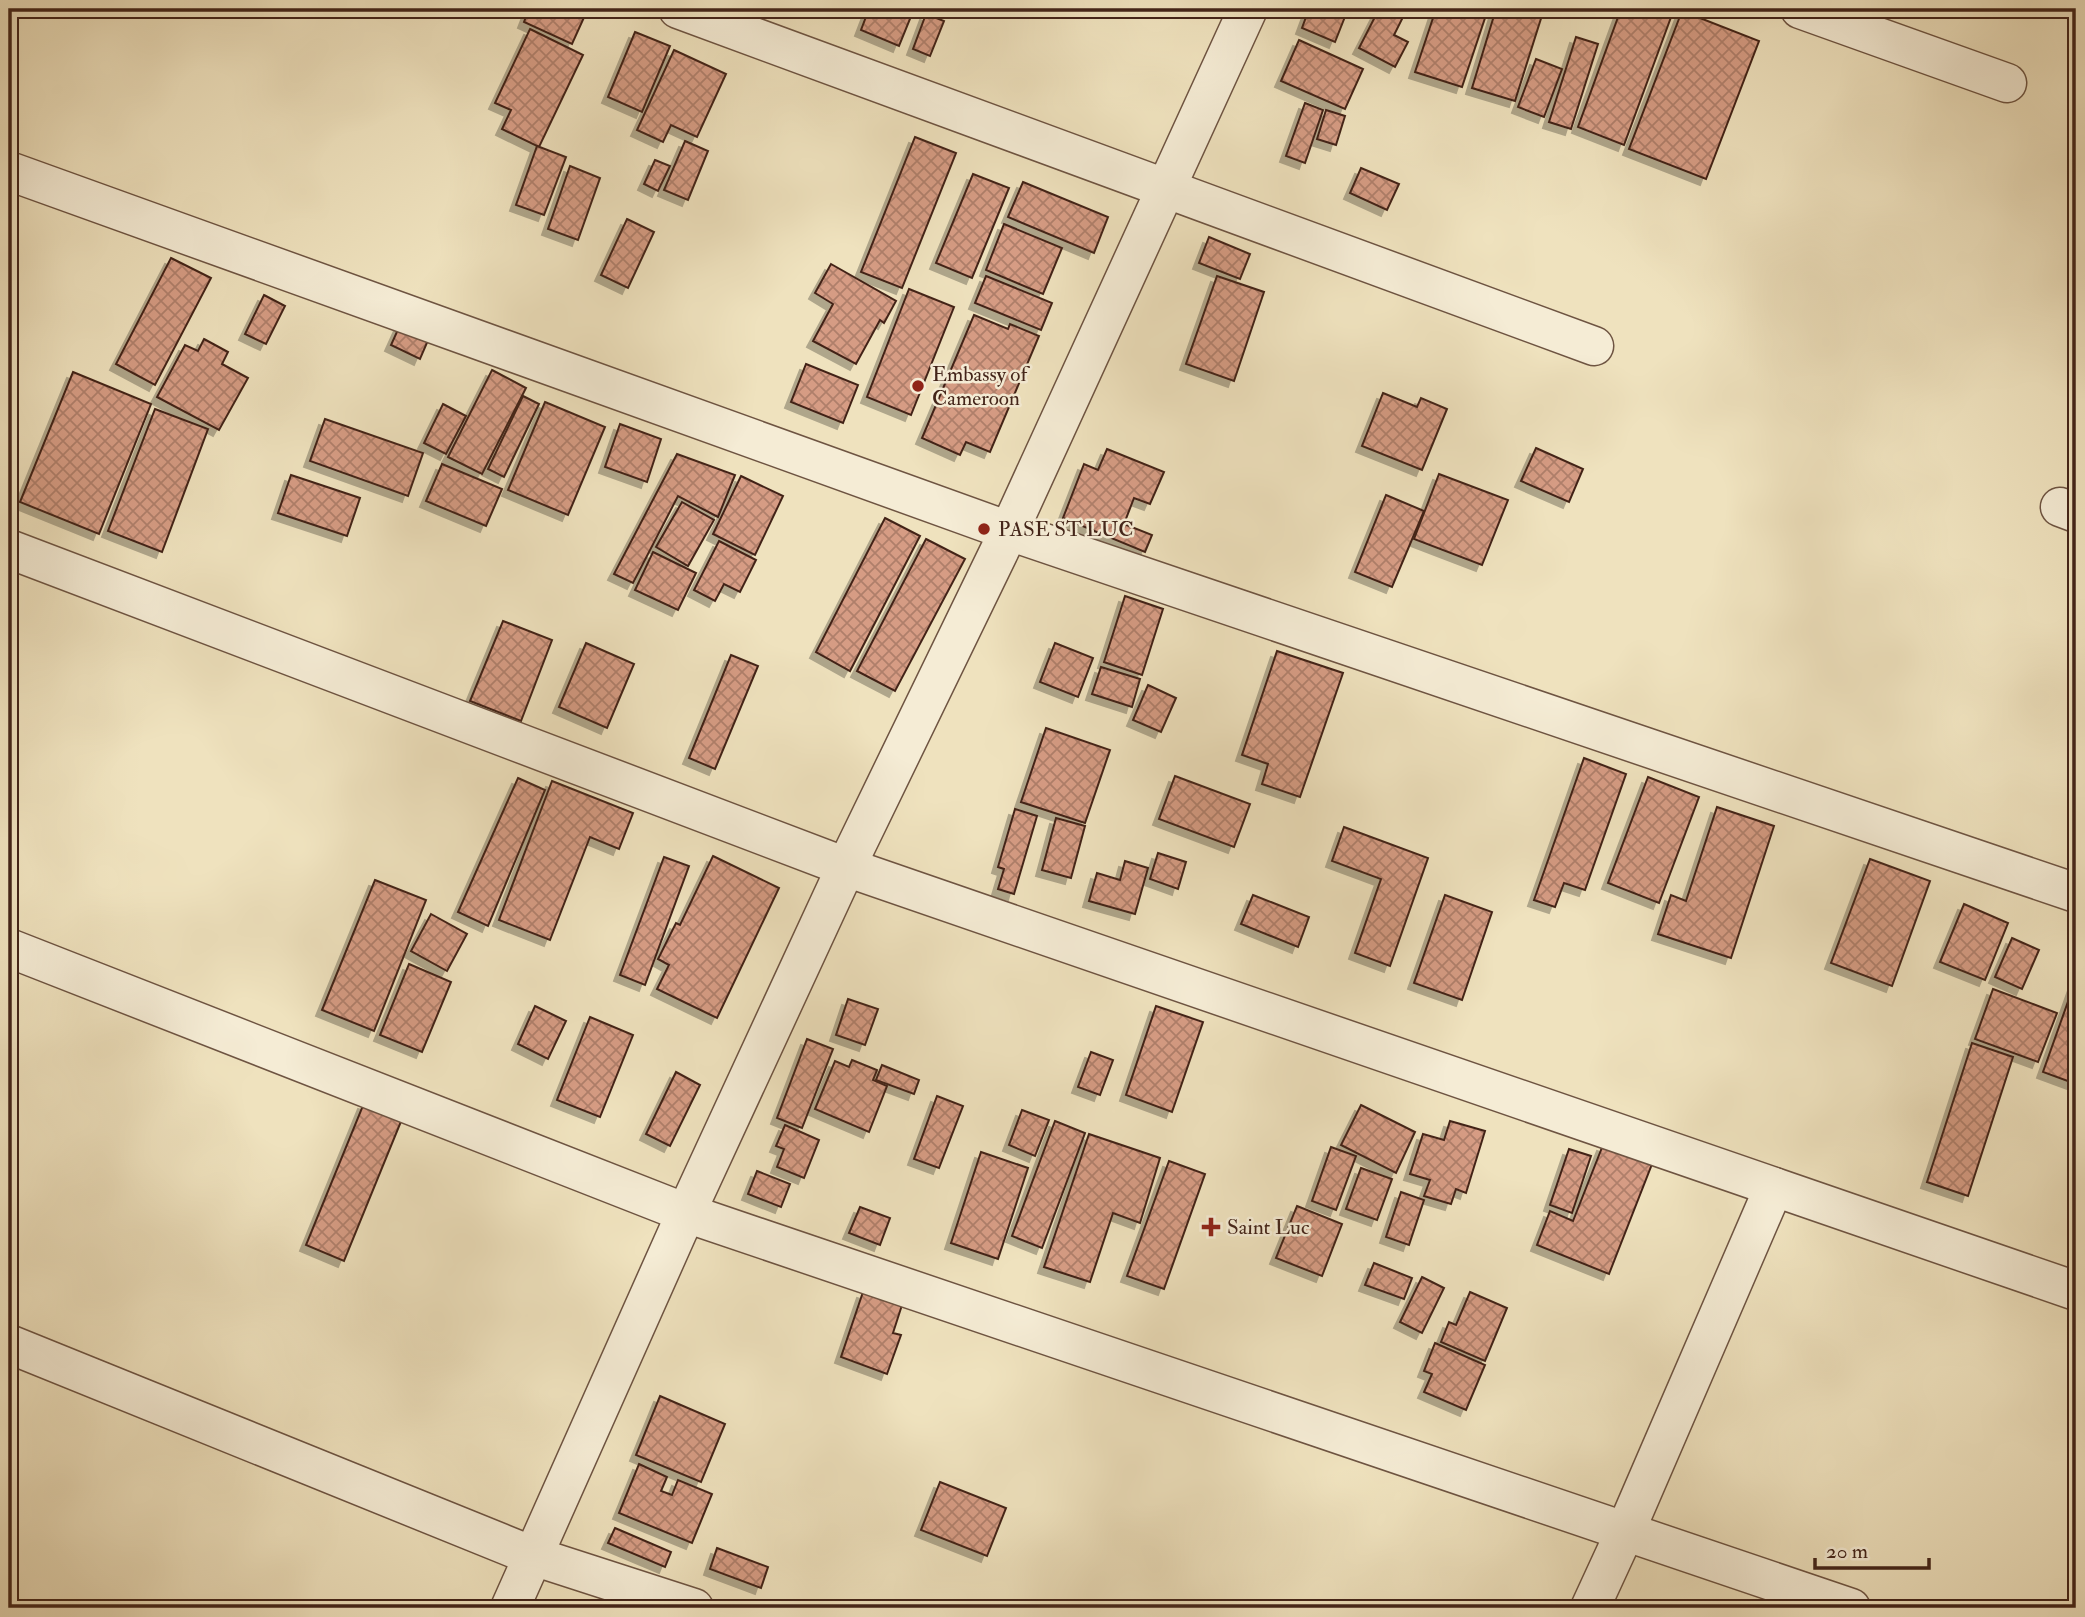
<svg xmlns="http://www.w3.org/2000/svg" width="2085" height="1617" font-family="'IM FELL Double Pica',serif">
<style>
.building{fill:url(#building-cross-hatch);stroke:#432419;stroke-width:2;filter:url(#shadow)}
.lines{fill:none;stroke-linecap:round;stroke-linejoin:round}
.minor-casing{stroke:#6e5442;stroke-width:41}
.minor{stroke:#f5ecd5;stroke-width:38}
.poi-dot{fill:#8f2418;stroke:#f5ecd5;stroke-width:2.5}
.labels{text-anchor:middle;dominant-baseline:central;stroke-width:5;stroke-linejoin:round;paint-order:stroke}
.poi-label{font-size:21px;fill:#432419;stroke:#f5ecd5;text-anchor:start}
</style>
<defs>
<pattern id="building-cross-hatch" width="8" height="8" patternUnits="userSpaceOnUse" patternTransform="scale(1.75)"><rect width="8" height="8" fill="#d69c84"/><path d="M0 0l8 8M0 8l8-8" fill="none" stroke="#af7f6b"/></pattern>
<filter id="shadow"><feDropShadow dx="-6" dy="6" stdDeviation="0" flood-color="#0004"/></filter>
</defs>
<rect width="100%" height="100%" fill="#efe2be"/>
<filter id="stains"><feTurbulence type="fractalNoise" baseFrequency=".00286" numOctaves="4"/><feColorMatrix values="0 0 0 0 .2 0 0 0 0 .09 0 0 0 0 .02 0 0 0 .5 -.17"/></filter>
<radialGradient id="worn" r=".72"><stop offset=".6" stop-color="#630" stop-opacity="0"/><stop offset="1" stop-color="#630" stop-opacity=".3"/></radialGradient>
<g class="building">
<polygon points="529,9 577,9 586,13 572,44 524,22"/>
<polygon points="869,9 914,9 899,46 861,30"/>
<polygon points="1309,9 1348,9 1335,42 1302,28"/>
<polygon points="1379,9 1407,9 1394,35 1408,42 1395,67 1359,48"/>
<polygon points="1436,9 1488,9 1462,87 1415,72"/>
<polygon points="1496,9 1544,9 1515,101 1472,88"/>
<polygon points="1621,9 1674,9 1624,145 1578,127"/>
<polygon points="1682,11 1759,41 1706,179 1629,149"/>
<polygon points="926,14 944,21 930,56 913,49"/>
<polygon points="530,29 583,55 539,147 502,129 511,110 495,103"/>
<polygon points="635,32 670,46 642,112 608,97"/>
<polygon points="1576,37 1598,44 1571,129 1549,122"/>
<polygon points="1299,40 1363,69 1345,109 1281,81"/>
<polygon points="674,50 726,74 697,137 671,125 663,142 637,130"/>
<polygon points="1536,59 1562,69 1544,117 1518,107"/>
<polygon points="1305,103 1323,110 1305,163 1286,156"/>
<polygon points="1326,110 1345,116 1336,145 1317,139"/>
<polygon points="915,137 956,153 902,288 861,272"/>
<polygon points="685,141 708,151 688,200 664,190"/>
<polygon points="537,146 566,157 544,215 516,205"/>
<polygon points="655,160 670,166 658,191 644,184"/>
<polygon points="570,166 600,178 578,240 548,229"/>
<polygon points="1361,168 1399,184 1387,210 1350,193"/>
<polygon points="973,174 1009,188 972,278 936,263"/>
<polygon points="1023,182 1108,217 1094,253 1008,217"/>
<polygon points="627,219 654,232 628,288 601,275"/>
<polygon points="1004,224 1062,248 1043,294 986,270"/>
<polygon points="1209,237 1250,254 1240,279 1199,263"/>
<polygon points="171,258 211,278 155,385 116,364"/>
<polygon points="831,264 896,301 884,323 880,320 856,364 813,341 833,304 815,293"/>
<polygon points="986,276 1052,303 1041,330 975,303"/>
<polygon points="1217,276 1264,292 1234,381 1186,364"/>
<polygon points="909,289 954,307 911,415 867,397"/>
<polygon points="264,295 285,306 266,344 245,334"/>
<polygon points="974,315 1008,329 1010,324 1039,336 990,452 966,442 960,455 922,438"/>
<polygon points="400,325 429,338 420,359 391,345"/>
<polygon points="204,339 228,352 222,364 248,378 219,430 157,397 185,345 198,351"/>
<polygon points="806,364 858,385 843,423 791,402"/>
<polygon points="492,370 526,388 482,474 448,457"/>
<polygon points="73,372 151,404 99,534 20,502"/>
<polygon points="1383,393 1417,407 1421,398 1447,409 1422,470 1362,446"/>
<polygon points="523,396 539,404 504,477 488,469"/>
<polygon points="545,402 605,427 568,515 508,490"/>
<polygon points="443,404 466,416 446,454 424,443"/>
<polygon points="155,409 208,429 162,552 108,531"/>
<polygon points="325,419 423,453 408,496 310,461"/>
<polygon points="620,424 661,439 647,482 605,467"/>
<polygon points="1536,448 1583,469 1569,502 1521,481"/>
<polygon points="1107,449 1164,472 1150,504 1134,498 1124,524 1152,535 1145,552 1063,518 1084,464 1098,470"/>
<polygon points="677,454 735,475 718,517 678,496 633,583 614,574"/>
<polygon points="442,464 502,489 486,526 426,501"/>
<polygon points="1439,474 1508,500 1482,565 1414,539"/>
<polygon points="291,475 360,498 347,536 278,513"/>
<polygon points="741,476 783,496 755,555 713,534"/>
<polygon points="1386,495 1424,511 1392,587 1355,572"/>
<polygon points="682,502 714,520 688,566 656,547"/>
<polygon points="885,518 920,536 850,671 816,652"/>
<polygon points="926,539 965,559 895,691 857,671"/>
<polygon points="719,541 756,560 740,592 724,584 715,601 694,590"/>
<polygon points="653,552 696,573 678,610 635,590"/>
<polygon points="1125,596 1163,609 1142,675 1104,662"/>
<polygon points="503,621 552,640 521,721 470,701"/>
<polygon points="586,643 634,664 607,728 559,707"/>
<polygon points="1055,643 1093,658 1078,697 1040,682"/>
<polygon points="1277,651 1343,673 1300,797 1262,784 1268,764 1242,755"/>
<polygon points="731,655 758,666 715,769 689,758"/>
<polygon points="1101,667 1140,679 1132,707 1092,694"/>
<polygon points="1148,685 1176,698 1161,732 1133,720"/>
<polygon points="1046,728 1110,750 1085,823 1021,802"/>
<polygon points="1584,758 1626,774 1585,890 1564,883 1555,907 1534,900"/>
<polygon points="1175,776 1250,804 1234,847 1159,819"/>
<polygon points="1648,777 1699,797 1659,903 1608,883"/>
<polygon points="518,778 545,790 488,926 458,912"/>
<polygon points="552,781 633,813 619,849 590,837 550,940 499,920"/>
<polygon points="1717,807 1774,826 1731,958 1658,934 1671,895 1686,901"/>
<polygon points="1015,809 1037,816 1014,894 998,889 1004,869 998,867"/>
<polygon points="1056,818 1085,826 1071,878 1042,870"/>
<polygon points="1344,827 1428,858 1390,966 1355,953 1381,879 1332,861"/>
<polygon points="1158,853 1186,862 1178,889 1150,879"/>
<polygon points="713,856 779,888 717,1018 657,989 669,965 658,959 676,923 680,925"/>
<polygon points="664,857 689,866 645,985 620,975"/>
<polygon points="1870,859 1930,881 1892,986 1831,963"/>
<polygon points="1125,861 1148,868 1135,914 1089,901 1097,873 1120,880"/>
<polygon points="375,880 426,900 374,1031 322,1010"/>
<polygon points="1253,895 1309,917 1298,947 1241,924"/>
<polygon points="1445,895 1492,912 1462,1000 1414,983"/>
<polygon points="1964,904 2008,923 1985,980 1940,962"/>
<polygon points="431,914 467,934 447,971 411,951"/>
<polygon points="2012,938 2039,950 2022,989 1995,977"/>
<polygon points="409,964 451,982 422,1052 380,1035"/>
<polygon points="2076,979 2076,1084 2043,1072"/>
<polygon points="1993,989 2057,1013 2038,1062 1975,1039"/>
<polygon points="848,999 878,1009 865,1045 836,1035"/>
<polygon points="535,1006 566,1021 548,1059 518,1044"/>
<polygon points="1156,1006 1203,1022 1172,1112 1126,1095"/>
<polygon points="590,1017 633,1035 600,1117 557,1100"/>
<polygon points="807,1039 833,1049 802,1128 777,1118"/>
<polygon points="1972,1043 2013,1057 1968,1196 1927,1182"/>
<polygon points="1091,1052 1113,1060 1100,1095 1078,1087"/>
<polygon points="852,1060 877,1070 873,1080 887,1086 869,1132 815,1109 835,1061 849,1067"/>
<polygon points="882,1065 919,1080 914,1094 876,1080"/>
<polygon points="676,1072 700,1085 670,1146 646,1134"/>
<polygon points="937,1096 963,1106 939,1168 914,1159"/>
<polygon points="364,1103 402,1119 344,1261 306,1245"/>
<polygon points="1361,1105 1415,1132 1396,1173 1341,1145"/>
<polygon points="1022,1110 1049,1120 1035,1156 1009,1145"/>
<polygon points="1055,1121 1085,1133 1042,1248 1012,1236"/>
<polygon points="1450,1121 1485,1131 1466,1193 1456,1189 1451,1204 1424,1196 1430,1180 1410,1174 1423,1134 1444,1140"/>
<polygon points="785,1125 819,1140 804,1178 777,1167 784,1149 776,1146"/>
<polygon points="1089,1134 1160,1158 1140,1223 1113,1213 1090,1282 1044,1267"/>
<polygon points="1603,1145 1652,1164 1609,1274 1537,1245 1550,1211 1573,1221"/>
<polygon points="1331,1147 1356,1156 1336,1210 1312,1201"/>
<polygon points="1569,1149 1591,1156 1572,1213 1550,1205"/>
<polygon points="981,1152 1028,1168 998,1259 951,1243"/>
<polygon points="1169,1161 1205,1174 1164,1289 1127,1276"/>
<polygon points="1361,1168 1392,1179 1377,1220 1346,1209"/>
<polygon points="757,1171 790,1184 781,1207 748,1194"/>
<polygon points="1401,1192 1424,1200 1409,1245 1386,1237"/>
<polygon points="1297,1206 1342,1224 1322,1276 1276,1258"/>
<polygon points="860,1207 890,1218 880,1245 849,1233"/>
<polygon points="1374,1263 1412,1278 1404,1299 1365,1285"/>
<polygon points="1422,1277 1444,1288 1422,1333 1400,1322"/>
<polygon points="863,1292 902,1305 893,1333 901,1335 887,1374 841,1357"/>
<polygon points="1470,1292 1507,1308 1485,1361 1441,1342 1449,1322 1456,1325"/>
<polygon points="1435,1343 1485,1365 1466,1410 1424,1392 1432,1374 1424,1371"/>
<polygon points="660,1396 725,1424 701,1482 636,1455"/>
<polygon points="639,1464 667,1477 661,1491 672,1495 678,1480 712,1494 692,1543 619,1513"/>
<polygon points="940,1482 1006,1508 987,1556 921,1530"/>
<polygon points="615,1528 671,1552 665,1567 608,1543"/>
<polygon points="717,1548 768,1567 761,1588 710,1569"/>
</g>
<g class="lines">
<defs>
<g id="minor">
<polyline points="678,9 1594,346"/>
<polyline points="1800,9 2007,83"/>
<polyline points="9,171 1009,531 2076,893"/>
<polyline points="2060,507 2076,513"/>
<polyline points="9,549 846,867 2076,1291"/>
<polyline points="9,948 686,1213 1851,1608"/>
<polyline points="9,1344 533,1556 694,1608"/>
<polyline points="510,1608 686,1213 846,867 1009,531 1248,9"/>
<polyline points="1590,1608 1625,1532 1774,1187"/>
</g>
</defs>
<use href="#minor" class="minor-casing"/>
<use href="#minor" class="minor"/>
</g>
<g class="poi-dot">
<circle cx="918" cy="386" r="7"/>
<circle cx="984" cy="529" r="7"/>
<path d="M1207.5 1216.5h7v7h7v7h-7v7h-7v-7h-7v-7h7z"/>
</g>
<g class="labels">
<g class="poi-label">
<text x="932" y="374">Embassy of<tspan x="932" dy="24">Cameroon</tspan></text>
<text x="998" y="529">PASE ST LUC</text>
<text x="1227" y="1227">Saint Luc</text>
</g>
</g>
<rect width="2085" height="1617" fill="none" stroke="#efe2be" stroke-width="35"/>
<rect x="10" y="10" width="2064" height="1596" fill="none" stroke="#432419" stroke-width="3.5"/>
<rect x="18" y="18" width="2050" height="1582" fill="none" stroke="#432419" stroke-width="2"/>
<path d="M1815 1558v10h114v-10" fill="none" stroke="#432419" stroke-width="3.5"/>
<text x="1826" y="1558" font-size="21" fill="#432419" stroke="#f5ecd5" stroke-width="5" paint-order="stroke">20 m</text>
<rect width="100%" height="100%" filter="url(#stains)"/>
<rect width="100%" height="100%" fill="url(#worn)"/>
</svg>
